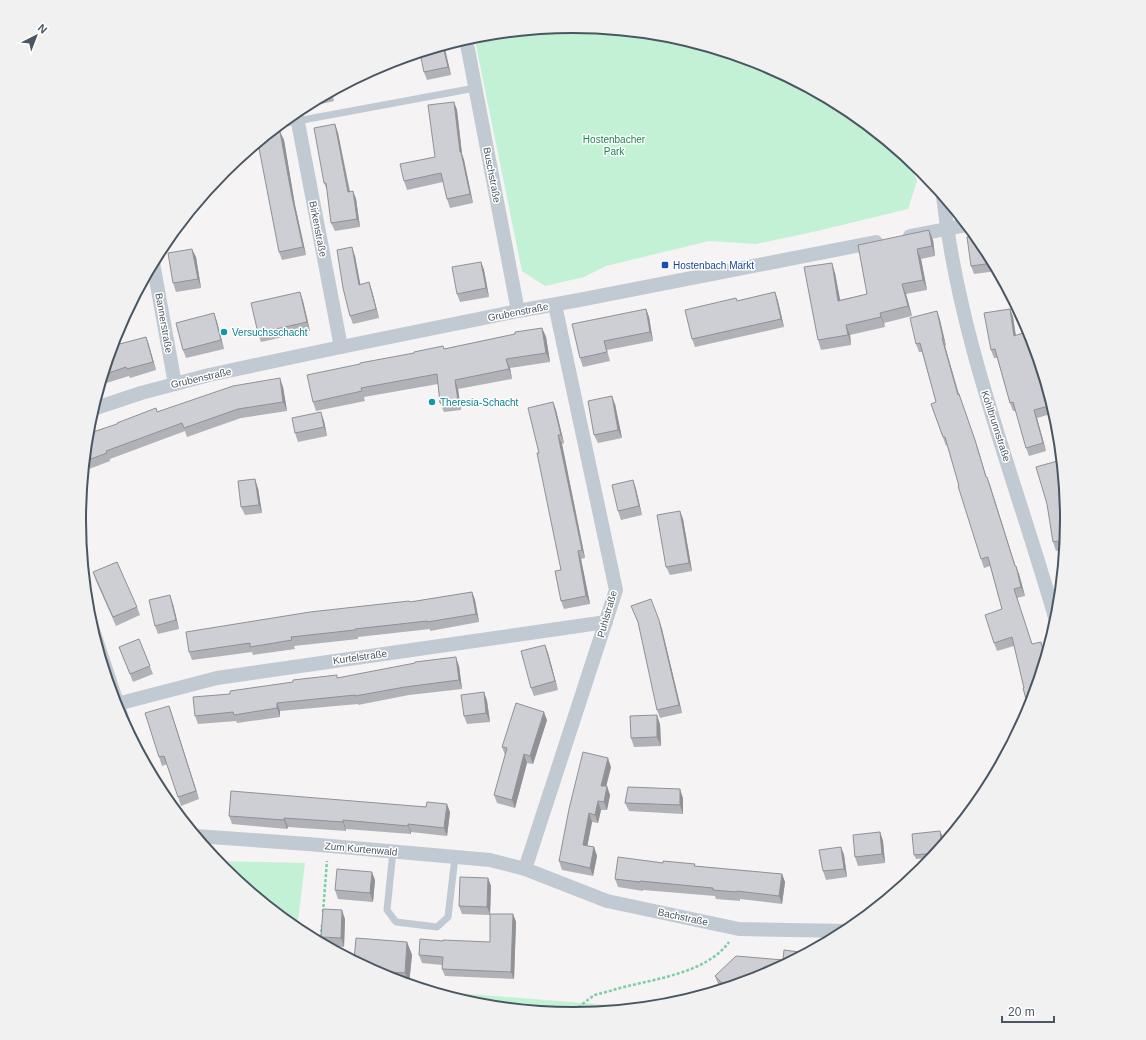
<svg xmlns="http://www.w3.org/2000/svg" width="1146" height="1040" font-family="Arial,sans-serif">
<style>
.green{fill:#c3f1d5}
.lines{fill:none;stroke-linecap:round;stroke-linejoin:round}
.path{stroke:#7ad0a6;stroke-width:2.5;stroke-dasharray:3 2;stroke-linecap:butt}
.lane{stroke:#c1cad2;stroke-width:7}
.street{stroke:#c1cad2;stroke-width:14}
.wall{fill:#b0b2b7}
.shaded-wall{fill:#909195}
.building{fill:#cdcfd5;stroke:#909195}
.transit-dot{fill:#1a4fb4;stroke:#fff;stroke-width:1.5}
.culture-dot{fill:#0f9aa8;stroke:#fff;stroke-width:1.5}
.labels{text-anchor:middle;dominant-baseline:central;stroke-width:3;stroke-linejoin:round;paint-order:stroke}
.park-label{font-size:10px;fill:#17864f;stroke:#fff}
.street-label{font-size:10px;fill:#4a5661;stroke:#fff}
.transit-label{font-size:10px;fill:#164399;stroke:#fff;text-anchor:start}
.culture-label{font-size:10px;fill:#0d838f;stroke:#fff;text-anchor:start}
.rim{fill:none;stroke:#4a5661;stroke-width:2}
</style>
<rect width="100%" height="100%" fill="#f5f3f3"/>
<g class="green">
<polygon points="573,26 670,36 762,64 848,109 909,160 917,181 908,209 817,231 756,244 709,241 606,266 584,277 545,286 522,271 474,36"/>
<polygon points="217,861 305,863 297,929 224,869"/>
<polygon points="432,991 621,1006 622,1009 573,1014 476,1004"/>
</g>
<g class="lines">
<g class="path">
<polyline points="323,912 327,861"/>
<polyline points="320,942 322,925"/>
<path d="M571,1014C578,1008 588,999 595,995C601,993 607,992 613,990C650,979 705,975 729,942"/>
</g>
<g class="lane">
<polyline points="281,124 475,88"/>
<polyline points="393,851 387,910 396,922 437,927 448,917 455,857"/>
</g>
<g class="street">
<polyline points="466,39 518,311"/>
<polyline points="296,112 341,347"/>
<path d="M943,196C959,342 1016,480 1056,621"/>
<polyline points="910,236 967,225"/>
<polyline points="153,263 175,384"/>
<polyline points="93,409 141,393 209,375 341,347 518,311 579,300 876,242"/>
<polyline points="88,615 123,721"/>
<polyline points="117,704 217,678 606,622"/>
<polyline points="196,836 308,844 490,860 525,869 607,901 739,929 847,931"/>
<polyline points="525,869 616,590 555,305"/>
</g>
</g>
<g class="wall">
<polygon points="444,45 451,75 427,80 424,72"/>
<polygon points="331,92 334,101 313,106 311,102"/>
<polygon points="454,102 457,110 462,154 464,160 473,203 450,208 447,199 443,182 407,190 404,181 435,157"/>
<polygon points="335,124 338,133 350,191 353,191 356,199 360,227 335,231 331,223 327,190 324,183"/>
<polygon points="280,132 284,140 295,205 306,255 282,260 279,252"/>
<polygon points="933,240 935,256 921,259 927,290 906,294 912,316 884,323 885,327 850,335 851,345 821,350 818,340 835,273 840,300 867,294 858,245"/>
<polygon points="984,246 997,271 974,274 971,266"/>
<polygon points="355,256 360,285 369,282 372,291 379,318 353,324 350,316"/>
<polygon points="196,257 201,288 176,292 173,283"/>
<polygon points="481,262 484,270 489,297 460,302 457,294"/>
<polygon points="138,292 139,298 133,299"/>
<polygon points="300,292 303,301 310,331 261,342 258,333"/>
<polygon points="775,292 778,301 784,327 695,347 692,339 737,301"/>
<polygon points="646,309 649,317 653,341 607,350 610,361 583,367 580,358"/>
<polygon points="1010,309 1013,317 1016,336 1029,331 1054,413 1037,418 1046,451 1029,456 1026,448 1016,411 1013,411 1010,403 997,358 994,358 991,350"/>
<polygon points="937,311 940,320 946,346 945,346 959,394 978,449 986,477 990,485 1015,566 1019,574 1025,596 1017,598 1032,644 1044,650 1045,656 1029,709 1014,646 997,651 994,643 1002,609 990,566 984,568 981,559 947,445 946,446 931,404 936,402 922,352 919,352 916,344"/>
<polygon points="214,313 217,322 224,349 186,358 183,350"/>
<polygon points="542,328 546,337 550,362 510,368 512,379 458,389 461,410 444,412 440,403 438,384 364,397 365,401 316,411 313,402 414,353 443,346 444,349 515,334"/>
<polygon points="146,337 156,370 130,378 129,376 100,385 112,346"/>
<polygon points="283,387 287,411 241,418 187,437 185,431 110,459 110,461 84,471 87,434 157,412"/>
<polygon points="553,402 556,410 564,443 562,444 585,558 581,559 590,604 564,609 561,601 561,570 539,453"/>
<polygon points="615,404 622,438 598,443 594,435"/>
<polygon points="324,421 327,436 298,442 295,433"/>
<polygon points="633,480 636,489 642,515 621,520 618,511"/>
<polygon points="258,488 262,513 245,515 241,507"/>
<polygon points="1047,504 1060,550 1056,551 1053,542"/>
<polygon points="683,519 692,571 670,575 666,567"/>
<polygon points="93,572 137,607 140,615 116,626 96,581"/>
<polygon points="472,592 475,600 479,622 430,631 430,629 358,637 358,639 294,646 295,649 253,655 252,652 192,660 189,652 409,601 410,602"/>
<polygon points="173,604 179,629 158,634 155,626"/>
<polygon points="659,620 662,629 682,713 660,718 657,710"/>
<polygon points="139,639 153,674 133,682 119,647"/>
<polygon points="545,645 548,653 558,690 534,696 531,688"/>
<polygon points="459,666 462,689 409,695 358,705 358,704 280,711 280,717 237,723 236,721 198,724 195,716 230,694 338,678"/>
<polygon points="484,692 487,701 490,722 467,724 464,716"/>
<polygon points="169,706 199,799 181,806 167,764 162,766 159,757"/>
<polygon points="547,720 533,764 527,763 515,808 497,803 494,795 505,755 502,747"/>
<polygon points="660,724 661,746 634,747 631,738"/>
<polygon points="611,767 606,786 610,795 607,810 601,810 598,823 592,822 587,846 594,847 597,856 593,876 562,870 559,861"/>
<polygon points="683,798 683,814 629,811 625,803"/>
<polygon points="450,812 447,836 411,832 411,834 346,829 346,831 288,827 287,829 232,824 229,816"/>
<polygon points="880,832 883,841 885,863 858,866 855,857"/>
<polygon points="942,835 943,844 932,858 916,859 914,855"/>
<polygon points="841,847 844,855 847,877 826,880 823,871"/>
<polygon points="663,863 695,864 695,866 782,874 785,882 782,904 740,899 740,901 716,899 715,896 643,890 643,891 618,887 615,879"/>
<polygon points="488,878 491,886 490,915 462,914 459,906"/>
<polygon points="375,880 373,902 338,899 335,890"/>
<polygon points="513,914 516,922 514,979 445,976 442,969 442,965 422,963 419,955 443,941 490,942"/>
<polygon points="345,919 344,947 327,946 324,944 321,937"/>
<polygon points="407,942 412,955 409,984 384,976 354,960"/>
<polygon points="783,960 762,976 722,988 718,984 715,976"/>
</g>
<g class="shaded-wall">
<polygon points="444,45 451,75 448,67 443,46"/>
<polygon points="330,92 331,92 334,101"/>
<polygon points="454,102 457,110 462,154 464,160 473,203 470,194 460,152"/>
<polygon points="335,124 338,133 351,200 348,192"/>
<polygon points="280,132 284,140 295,205 306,255 303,247 292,197"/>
<polygon points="353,191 356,199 360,227 357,219"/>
<polygon points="929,230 933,240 935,256 932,246"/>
<polygon points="352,247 355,256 362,293 359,285"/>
<polygon points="192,249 196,257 201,288 198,279"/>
<polygon points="917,249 921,259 927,290 923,280"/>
<polygon points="481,262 484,270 489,297 486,288"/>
<polygon points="832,263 835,273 842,310 838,301"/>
<polygon points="369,282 372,291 379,318 376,309"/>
<polygon points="902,284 906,294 912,316 908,306"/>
<polygon points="300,292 303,301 310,331 307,322"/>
<polygon points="775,292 778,301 784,327 781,319"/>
<polygon points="646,309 649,317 653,341 650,332"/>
<polygon points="1010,309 1013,317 1017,345 1014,336"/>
<polygon points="937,311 940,320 946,346 943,338"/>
<polygon points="214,313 217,322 224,349 221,340"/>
<polygon points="880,313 884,323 885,327 881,317"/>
<polygon points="846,325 850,335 851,345 848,335"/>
<polygon points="542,328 546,337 550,362 546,353"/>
<polygon points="146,337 149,345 156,370 153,362"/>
<polygon points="942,338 945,346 961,403 958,395"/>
<polygon points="506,359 510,368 512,379"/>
<polygon points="280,378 283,387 287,411 283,402"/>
<polygon points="455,380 458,389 461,410 458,401"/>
<polygon points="612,396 615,404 622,438 618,430"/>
<polygon points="553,402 556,410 564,443 561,435"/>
<polygon points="962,403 978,449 989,486 986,477"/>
<polygon points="1034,410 1037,418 1046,451 1043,443"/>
<polygon points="321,412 324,421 327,436 324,427"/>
<polygon points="558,435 562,444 585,558 582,550"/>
<polygon points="987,477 990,485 1018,574 1015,566"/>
<polygon points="255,479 258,488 262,513 259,505"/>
<polygon points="633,480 636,489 642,515 639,506"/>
<polygon points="680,511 683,519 692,571 689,563"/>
<polygon points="578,551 581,559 590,604 586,596"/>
<polygon points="1016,566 1019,574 1025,596 1021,587"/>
<polygon points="472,592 475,600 479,622 476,614"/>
<polygon points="170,595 173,604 179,629 176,620"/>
<polygon points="659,620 662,629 682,713 679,705"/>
<polygon points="545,645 548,653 558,690 555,681"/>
<polygon points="456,657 459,666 462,689 459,680"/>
<polygon points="484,692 487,701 490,722 486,713"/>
<polygon points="277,703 280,711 280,717 277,708"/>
<polygon points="169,706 172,714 199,799 196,791"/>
<polygon points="544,712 547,720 533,764 530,756"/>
<polygon points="657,715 660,724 661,746 657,737"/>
<polygon points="524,754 527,763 515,808 512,800"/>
<polygon points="608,758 611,767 604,795 601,786"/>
<polygon points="607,786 610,795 607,810 604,802"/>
<polygon points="680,789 683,798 683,814 680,805"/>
<polygon points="598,801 601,810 598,823 595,815"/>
<polygon points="447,804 450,812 447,836 444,828"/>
<polygon points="589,813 592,822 586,853 583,845"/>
<polygon points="284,818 288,827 287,829 284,820"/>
<polygon points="343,820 346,829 346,831 343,822"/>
<polygon points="408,824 411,832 411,834 408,826"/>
<polygon points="940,831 942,835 943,844 942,845"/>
<polygon points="880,832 883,841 885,863 882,854"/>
<polygon points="594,847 597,856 593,876 590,868"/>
<polygon points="841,847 844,855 847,877 844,869"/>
<polygon points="372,872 375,880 373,902 370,893"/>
<polygon points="782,874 785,882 782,904 779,896"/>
<polygon points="488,878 491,886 490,915 487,907"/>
<polygon points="342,910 345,919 344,947 341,938"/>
<polygon points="513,914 516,922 514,979 511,972"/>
<polygon points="407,942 412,955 409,984 405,973"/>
</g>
<g class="building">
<polygon points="443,46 448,67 424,72 420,53"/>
<polygon points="454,102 460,152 461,152 470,194 447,199 441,173 404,181 400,164 435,157 428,105"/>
<polygon points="335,124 348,192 353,191 357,219 331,223 326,183 324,183 314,128"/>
<polygon points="280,132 292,197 303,247 279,252 258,143 268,134"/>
<polygon points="929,230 932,246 917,249 923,280 902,284 908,306 880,313 881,317 846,325 848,335 818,340 804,267 832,263 838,301 867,294 858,245"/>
<polygon points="976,236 984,246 993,263 971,266 967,237"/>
<polygon points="352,247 359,285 369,282 376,309 350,316 343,288 337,250"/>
<polygon points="192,249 198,279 173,283 168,253"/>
<polygon points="481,262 486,288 457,294 452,267"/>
<polygon points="300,292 307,322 258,333 251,303"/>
<polygon points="775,292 781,319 692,339 685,310 736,298 737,301"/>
<polygon points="646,309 650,332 604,341 607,352 580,358 572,324"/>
<polygon points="1010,309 1014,336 1029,331 1052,405 1034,410 1043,443 1026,448 1013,402 1010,403 995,349 991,350 984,313"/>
<polygon points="937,311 943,338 942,338 958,395 959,394 975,440 986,477 987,477 1015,566 1016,566 1021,587 1014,589 1032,644 1041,642 1045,658 1029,710 1023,688 1024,688 1012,637 994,643 985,615 1002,609 988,557 981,559 958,486 959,486 945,437 943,437 931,404 936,402 920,343 916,344 910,318"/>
<polygon points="214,313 221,340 183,350 176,323"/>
<polygon points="542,328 546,353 506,359 509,369 455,380 458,401 440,403 437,374 361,388 362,391 313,402 307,375 360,364 360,363 414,353 414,352 443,346 444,349 515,334 515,332"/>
<polygon points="146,337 153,362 127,369 126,367 103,375 112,346"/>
<polygon points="280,378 283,402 238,409 184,428 182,423 106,451 107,453 85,461 87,434 117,424 117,423 156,408 157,412 233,386"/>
<polygon points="612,396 618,430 594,435 588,401"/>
<polygon points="553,402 561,435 558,435 582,550 578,551 586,596 561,601 555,571 561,570 537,453 539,453 528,408"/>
<polygon points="321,412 324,427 295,433 292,418"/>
<polygon points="1061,460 1067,520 1063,561 1058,541 1053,542 1047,504 1036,467"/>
<polygon points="255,479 259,505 241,507 238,481"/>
<polygon points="633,480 639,506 618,511 612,485"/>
<polygon points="680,511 689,563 666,567 657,515"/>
<polygon points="117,562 137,607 113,617 93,572"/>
<polygon points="472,592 476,614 427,622 427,621 355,629 355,630 291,637 292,640 250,647 250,643 189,652 186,632 310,612 409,601 410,602"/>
<polygon points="170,595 176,620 155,626 149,600"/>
<polygon points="651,599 659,620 679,705 657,710 638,622 631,606"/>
<polygon points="139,639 150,666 130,674 119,647"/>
<polygon points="545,645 555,681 531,688 521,651"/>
<polygon points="456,657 459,680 405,687 355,696 355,695 277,703 277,708 234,715 233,712 195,716 193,697 230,694 230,691 293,682 293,680 337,675 337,678 415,663 415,662"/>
<polygon points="484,692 486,713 464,716 461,695"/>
<polygon points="516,703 544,712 530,756 524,754 512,800 494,795 507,748 502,747"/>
<polygon points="169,706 196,791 178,797 164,756 159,757 145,713"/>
<polygon points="657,715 657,737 631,738 630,716"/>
<polygon points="583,752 608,758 601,786 607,786 604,802 598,801 595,815 589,813 583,845 594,847 590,868 559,861 569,809"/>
<polygon points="628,787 680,789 680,805 625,803"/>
<polygon points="231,791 426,807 427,802 447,804 444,828 408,824 408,826 343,820 343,822 284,818 284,820 229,816"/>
<polygon points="940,831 942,845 936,853 914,855 912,834"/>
<polygon points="880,832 882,854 855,857 853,835"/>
<polygon points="841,847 844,869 823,871 819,850"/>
<polygon points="618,857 663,863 663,861 695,864 694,866 782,874 779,896 737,891 737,892 713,890 713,888 640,881 640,882 615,879"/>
<polygon points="337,869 372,872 370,893 335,890"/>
<polygon points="460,877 488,878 487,907 459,906"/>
<polygon points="323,909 342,910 341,938 321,937"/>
<polygon points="490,914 513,914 511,972 442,969 443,957 419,955 420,939 443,941 443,940 490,942"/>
<polygon points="356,938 407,942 405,973 373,971 354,960"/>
<polygon points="784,950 807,953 762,976 737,984 722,983 715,976 736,956 783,960"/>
</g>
<rect class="transit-dot" x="661" y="261" width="8" height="8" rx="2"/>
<g class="culture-dot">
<circle cx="224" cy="332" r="4"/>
<circle cx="432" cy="402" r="4"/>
</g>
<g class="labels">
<g class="park-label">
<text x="614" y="139">Hostenbacher<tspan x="614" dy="12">Park</tspan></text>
</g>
<g class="street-label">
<text transform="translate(492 175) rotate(79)">Buschstraße</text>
<text transform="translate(318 229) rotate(79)">Birkenstraße</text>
<text transform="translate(518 312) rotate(-11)">Grubenstraße</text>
<text transform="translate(164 323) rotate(80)">Bannerstraße</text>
<text transform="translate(201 378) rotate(-13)">Grubenstraße</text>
<text transform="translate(996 426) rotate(72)">Kohlbrunnstraße</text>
<text transform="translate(607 614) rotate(-74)">Puhlstraße</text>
<text transform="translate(360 657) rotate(-8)">Kurtelstraße</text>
<text transform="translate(361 849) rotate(5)">Zum Kurtenwald</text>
<text transform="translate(683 917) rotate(12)">Bachstraße</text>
</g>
<g class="transit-label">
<text x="673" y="265">Hostenbach Markt</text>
</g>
<g class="culture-label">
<text x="232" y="332">Versuchsschacht</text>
<text x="440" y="402">Theresia-Schacht</text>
</g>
</g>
<path d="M0 0H1146V1040H0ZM86 520a487 487 0 1 1 974 0a487 487 0 1 1-974 0Z" fill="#f1f1f2" fill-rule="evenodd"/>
<path class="rim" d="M86 520a487 487 0 1 1 974 0a487 487 0 1 1-974 0Z"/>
<g transform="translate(36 36) rotate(42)" stroke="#ffffff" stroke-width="3" paint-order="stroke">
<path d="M0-3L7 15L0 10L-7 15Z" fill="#4a5661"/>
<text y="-6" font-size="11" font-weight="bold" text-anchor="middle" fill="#4a5661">N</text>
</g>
<path d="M1002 1016v6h52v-6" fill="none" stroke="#4a5661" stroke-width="2"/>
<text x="1008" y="1016" font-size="12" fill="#4a5661" stroke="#ffffff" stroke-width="3" paint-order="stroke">20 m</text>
</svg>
